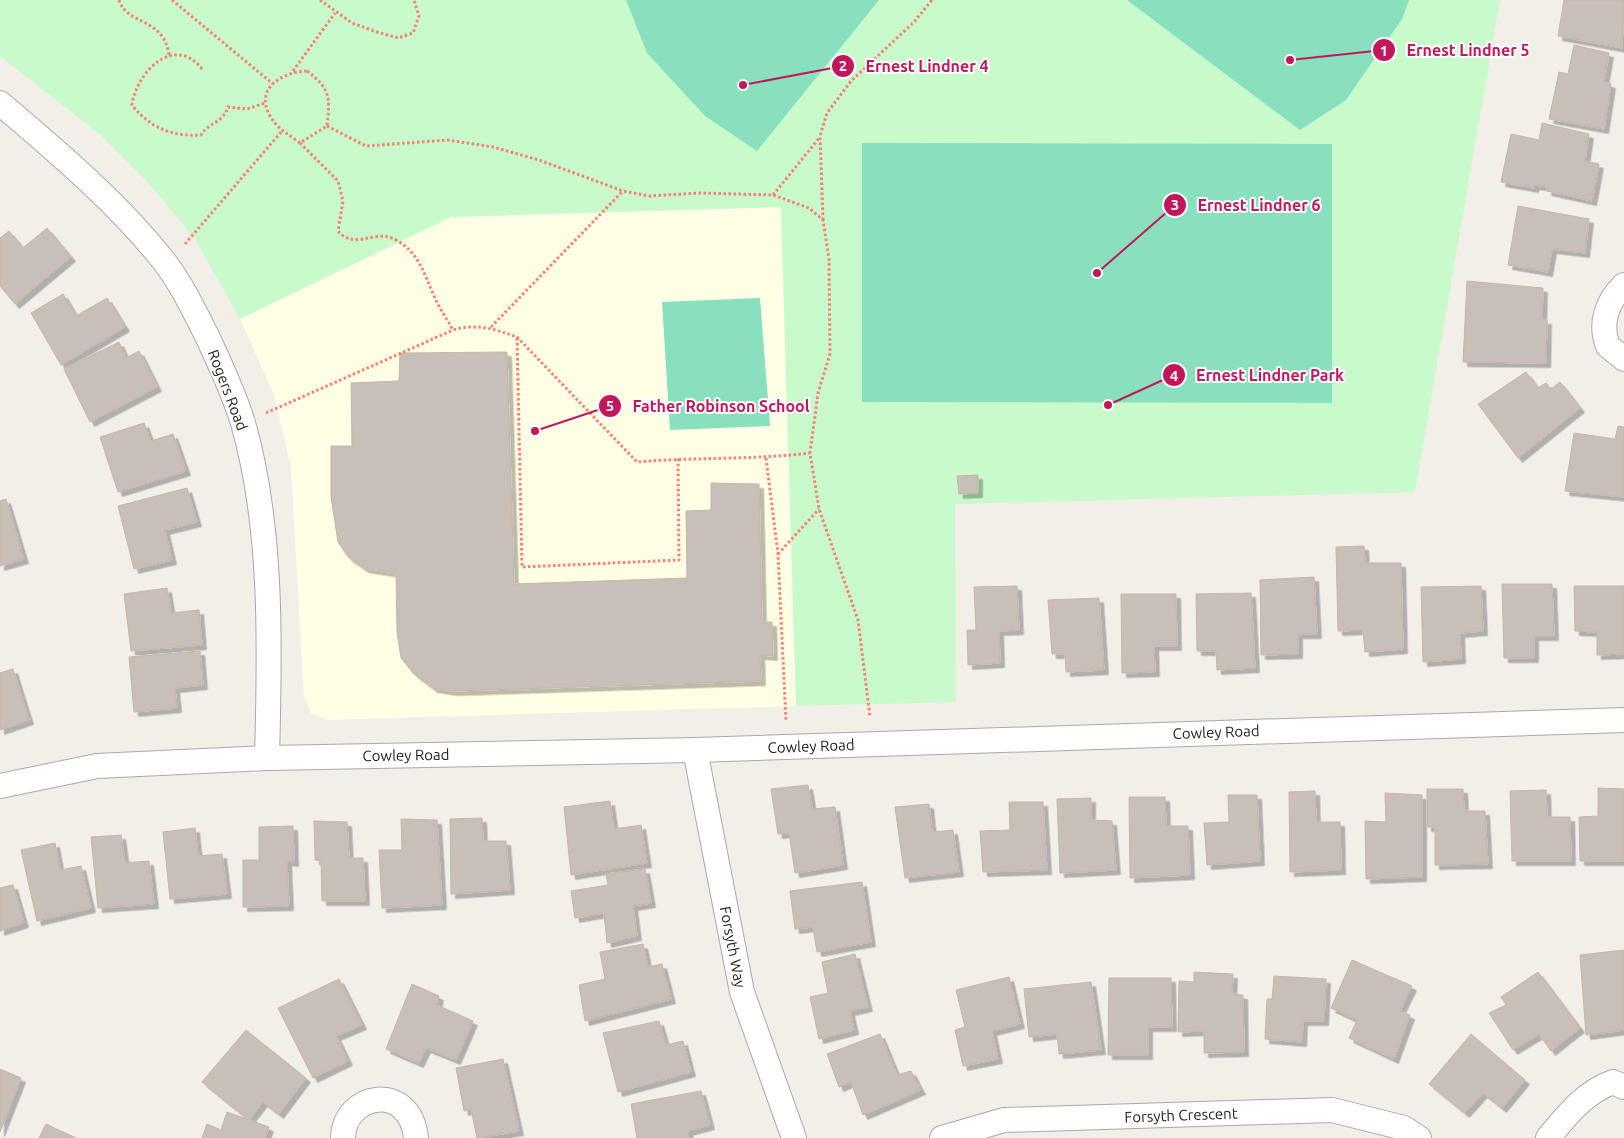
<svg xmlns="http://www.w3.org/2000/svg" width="1624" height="1138" font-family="Ubuntu,sans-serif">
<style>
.education{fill:#ffffe5}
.park{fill:#c8facc}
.pitch{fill:#88e0be}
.building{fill:#c7bfb8;stroke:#c4b6ab;filter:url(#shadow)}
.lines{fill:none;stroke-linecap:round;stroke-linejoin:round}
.street-casing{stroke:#a9a9a9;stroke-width:26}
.path{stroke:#fa8072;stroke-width:3;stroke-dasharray:2.5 2.5;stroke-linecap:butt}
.street{stroke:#fff;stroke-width:24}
.labels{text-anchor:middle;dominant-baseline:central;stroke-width:4;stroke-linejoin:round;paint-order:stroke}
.street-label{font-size:15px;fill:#222;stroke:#fff}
.leader{fill:none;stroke:#c2185b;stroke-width:2}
.callout-dot{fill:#c2185b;stroke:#fff;stroke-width:2}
.mark-label{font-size:15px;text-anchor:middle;font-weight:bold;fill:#fff}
.callout-label{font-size:16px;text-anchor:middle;font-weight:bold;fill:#c2185b;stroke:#fff;stroke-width:4;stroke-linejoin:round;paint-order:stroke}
</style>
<defs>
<filter id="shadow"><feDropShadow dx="4.5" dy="4.5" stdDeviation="0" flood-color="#0004"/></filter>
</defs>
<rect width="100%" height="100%" fill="#f2efe9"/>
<polygon class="education" points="781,207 796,706 327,720 311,713 304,697 291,468 274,395 240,319 451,217"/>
<polygon class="park" points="0,0 1500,0 1415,492 955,504 956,702 796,706 781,207 451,217 240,319 195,239 146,180 102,136 0,56"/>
<g class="pitch">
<polygon points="626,0 879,0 757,151 705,116 647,53"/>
<polygon points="1127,0 1409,0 1402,19 1346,100 1300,130"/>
<polygon points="862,143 1332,144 1332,403 862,402"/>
<polygon points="760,298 770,426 670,430 662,302"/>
</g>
<g class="building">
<polygon points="1564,0 1624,0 1622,48 1558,36"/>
<polygon points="1574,45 1609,53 1604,82 1611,84 1604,129 1549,119 1559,72 1568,74"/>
<polygon points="1542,123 1589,134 1585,161 1599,164 1592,201 1547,191 1548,187 1535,185 1534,188 1501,182 1511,134 1539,140"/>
<polygon points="1518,206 1589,219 1585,253 1552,249 1548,272 1508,265"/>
<polygon points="47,228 71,257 15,304 0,286 0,238 9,231 23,248"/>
<polygon points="1467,281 1543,288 1542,320 1547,320 1546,363 1463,362"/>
<polygon points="63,294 76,316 107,298 125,327 61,365 31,313"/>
<polygon points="119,342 126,358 139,351 157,387 90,422 64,369"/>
<polygon points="507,352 514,584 687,578 686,511 711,510 711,483 759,484 762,622 772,622 773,656 760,655 761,681 453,691 433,688 413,673 401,658 397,632 396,573 364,568 348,557 338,542 331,497 331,446 352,446 351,383 399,381 400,353"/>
<polygon points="1526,372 1538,388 1546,383 1551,389 1560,382 1580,408 1518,458 1478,404"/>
<polygon points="144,423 151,441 173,434 186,471 118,492 100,437"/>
<polygon points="1618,426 1624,427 1624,497 1565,491 1574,433 1615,439"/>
<polygon points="978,475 978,493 959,494 957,476"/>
<polygon points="187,488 197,522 165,530 172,560 134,569 118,506"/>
<polygon points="6,499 24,559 0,566 0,501"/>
<polygon points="1364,546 1365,563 1401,563 1403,649 1365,652 1363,630 1338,631 1336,547"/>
<polygon points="1314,577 1317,634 1298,634 1298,654 1261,655 1260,580"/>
<polygon points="1502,584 1552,584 1554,636 1534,636 1534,658 1504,658"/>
<polygon points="1017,586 1019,630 999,631 1000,663 968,665 967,630 976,630 974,587"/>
<polygon points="1481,586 1483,631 1460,633 1461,659 1423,662 1421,587"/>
<polygon points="1574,586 1624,586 1624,654 1597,655 1597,632 1575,631"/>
<polygon points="167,588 171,613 199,610 202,645 131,651 124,594"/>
<polygon points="1251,593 1255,668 1217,670 1216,651 1197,651 1196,594"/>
<polygon points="1121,594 1176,594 1177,646 1154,646 1155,672 1122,673"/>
<polygon points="1099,598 1104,670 1066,672 1065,654 1052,654 1048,600"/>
<polygon points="200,651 203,685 175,688 177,708 134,712 129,657"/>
<polygon points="13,669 29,720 0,730 0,673"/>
<polygon points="808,785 812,809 835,807 843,865 795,873 789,833 778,834 771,789"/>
<polygon points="1598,788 1624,789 1624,861 1580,861 1579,817 1598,816"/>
<polygon points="1427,789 1463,789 1464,811 1485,811 1488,864 1435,865 1435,827 1427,827"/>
<polygon points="1546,790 1547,817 1570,817 1571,861 1512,861 1510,791"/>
<polygon points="1315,791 1316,822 1340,822 1341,870 1290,872 1289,792"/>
<polygon points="1385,793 1422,795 1422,877 1366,879 1365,821 1386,822"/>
<polygon points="1228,795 1257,795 1260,861 1207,865 1204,823 1229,822"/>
<polygon points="1129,797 1165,797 1166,826 1188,826 1190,875 1130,878"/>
<polygon points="1091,798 1091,820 1112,821 1116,870 1060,873 1057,799"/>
<polygon points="610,801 614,829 641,825 647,863 571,875 564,807"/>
<polygon points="1009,802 1043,802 1047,870 983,872 980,831 1010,830"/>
<polygon points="929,804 932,832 953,830 959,872 905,878 895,807"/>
<polygon points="482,818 483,841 506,841 510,890 451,894 450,819"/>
<polygon points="401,819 437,820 442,905 382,908 379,850 402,850"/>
<polygon points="314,821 347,822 349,858 363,858 365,901 322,901 321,861 315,860"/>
<polygon points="293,826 294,862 287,861 289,906 243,907 243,860 259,860 259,827"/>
<polygon points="195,828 198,856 222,854 227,894 170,899 163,832"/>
<polygon points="121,835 125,863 149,861 154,904 98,908 91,837"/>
<polygon points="55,843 60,870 81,866 91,908 37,921 21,850"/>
<polygon points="645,869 651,903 633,906 637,936 607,943 604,913 575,918 571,891 608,885 606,874"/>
<polygon points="862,882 871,942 817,952 813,927 795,929 790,891"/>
<polygon points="13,885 24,923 0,931 0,888"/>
<polygon points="643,944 648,967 662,964 671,999 585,1021 579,985 605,979 600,952"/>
<polygon points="1624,950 1624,1030 1586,1035 1580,955"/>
<polygon points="855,954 868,1007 850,1011 854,1030 819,1039 810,997 828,993 822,962"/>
<polygon points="1352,960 1412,986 1400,1011 1410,1015 1394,1059 1349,1038 1357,1020 1331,1008"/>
<polygon points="1194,972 1233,974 1232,994 1243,995 1244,1052 1204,1053 1204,1031 1178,1032 1179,981 1194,982"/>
<polygon points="1538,972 1580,1028 1551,1051 1539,1034 1513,1050 1489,1013 1506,1005 1501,997"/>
<polygon points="1274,976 1326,979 1324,1021 1303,1021 1302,1042 1265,1039 1267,999 1272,999"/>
<polygon points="1009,977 1020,1024 992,1031 998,1059 963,1066 955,1030 965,1027 956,990"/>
<polygon points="1109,978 1171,978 1172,1027 1148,1027 1148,1055 1108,1055"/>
<polygon points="339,979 362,1025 336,1036 348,1061 313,1078 278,1008"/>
<polygon points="1091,982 1101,1050 1059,1054 1057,1034 1029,1037 1024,989"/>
<polygon points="412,984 439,996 437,1005 473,1021 456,1060 426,1048 419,1063 386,1049"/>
<polygon points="659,1021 666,1045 683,1041 691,1072 618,1092 603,1033"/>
<polygon points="246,1030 306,1078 279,1114 263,1102 249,1120 202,1082"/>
<polygon points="880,1034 897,1075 911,1071 921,1090 863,1115 851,1082 839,1087 827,1054"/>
<polygon points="1471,1034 1525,1080 1502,1108 1483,1093 1465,1113 1429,1084"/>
<polygon points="503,1059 519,1131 477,1138 471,1109 464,1111 456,1068"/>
<polygon points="0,1069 21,1078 0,1132"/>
<polygon points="701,1091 710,1125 688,1131 689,1138 637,1138 631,1104"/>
<polygon points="227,1112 269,1127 265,1138 202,1138 207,1124 221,1130"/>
<polygon points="46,1124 76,1138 39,1138"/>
</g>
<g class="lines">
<defs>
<g id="street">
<path d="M0,103C57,152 116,201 163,260C181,283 194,310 207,336C220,364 234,393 243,423C273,527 270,651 267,758"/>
<path d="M1624,285C1607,301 1599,324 1608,346L1624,359"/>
<polyline points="695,750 742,992 794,1138"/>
<polyline points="0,786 97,766 267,758 695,750 1624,720"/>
<path d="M343,1138C344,1093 410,1081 416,1138"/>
<polyline points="942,1138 1004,1120 1332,1110 1404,1128 1419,1138"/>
<path d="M1548,1138C1567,1115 1585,1092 1613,1082L1624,1087"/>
</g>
</defs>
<use href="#street" class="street-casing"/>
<g class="path">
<path d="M119,0C126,25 164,17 169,55"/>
<polyline points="172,0 273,84"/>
<polyline points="320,0 352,23 377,32 398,38 413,33 419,16 414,0"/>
<path d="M202,69C174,33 136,73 132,105C150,128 173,137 201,135C209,122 223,123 228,107L247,109L265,103"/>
<polyline points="293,71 335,13"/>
<path d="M307,71C331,89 330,98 327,126L300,143C288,134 276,128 269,114C255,87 284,72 307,71Z"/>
<polyline points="327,126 366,146 448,140 493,147 539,160 623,191 649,196 701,193 773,195 809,208 823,220 829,259 830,354 818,393 810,453 819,509 858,620 870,717"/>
<path d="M300,143L338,181L343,201L338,231C355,251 375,228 396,240C419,253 424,273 434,296C439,308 447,319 453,330C476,323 495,329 517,337L637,462C695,457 753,460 810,453"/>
<polyline points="773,195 820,137"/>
<polyline points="823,220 820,136 827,113 851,81 914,22 932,0"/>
<polyline points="185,244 282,131"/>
<polyline points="491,327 623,191"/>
<polyline points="517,338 522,567 679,560 678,458"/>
<polyline points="266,413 453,330"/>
<polyline points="766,458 778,554 786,722"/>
<polyline points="778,554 819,509"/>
</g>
<use href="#street" class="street"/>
</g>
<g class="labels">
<g class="street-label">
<text transform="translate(228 390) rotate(69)">Rogers Road</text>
<text transform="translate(1216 732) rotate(-2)">Cowley Road</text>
<text transform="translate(811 746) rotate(-2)">Cowley Road</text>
<text transform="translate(406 755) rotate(-1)">Cowley Road</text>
<text transform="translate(733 947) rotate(79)">Forsyth Way</text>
<text transform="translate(1181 1115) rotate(-2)">Forsyth Crescent</text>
</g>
</g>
<path class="leader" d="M1290 60L1384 50M743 85L843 66M1097 273L1175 205M1108 405L1174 375M535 431L610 406"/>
<g class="callout-dot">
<circle cx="1290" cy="60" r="5"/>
<circle cx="743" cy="85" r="5"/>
<circle cx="1097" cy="273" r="5"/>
<circle cx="1108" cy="405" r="5"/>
<circle cx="535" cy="431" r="5"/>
<circle cx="1384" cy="50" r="12"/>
<circle cx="843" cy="66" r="12"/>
<circle cx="1175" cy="205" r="12"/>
<circle cx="1174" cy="375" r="12"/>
<circle cx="610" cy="406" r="12"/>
</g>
<g class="mark-label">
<text x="1384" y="56">1</text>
<text x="843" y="71">2</text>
<text x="1175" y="210">3</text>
<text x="1174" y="381">4</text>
<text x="610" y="411">5</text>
</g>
<g class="callout-label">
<text x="1468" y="56">Ernest Lindner 5</text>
<text x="927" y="72">Ernest Lindner 4</text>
<text x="1259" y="211">Ernest Lindner 6</text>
<text x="1270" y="381">Ernest Lindner Park</text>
<text x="721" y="412">Father Robinson School</text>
</g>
</svg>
